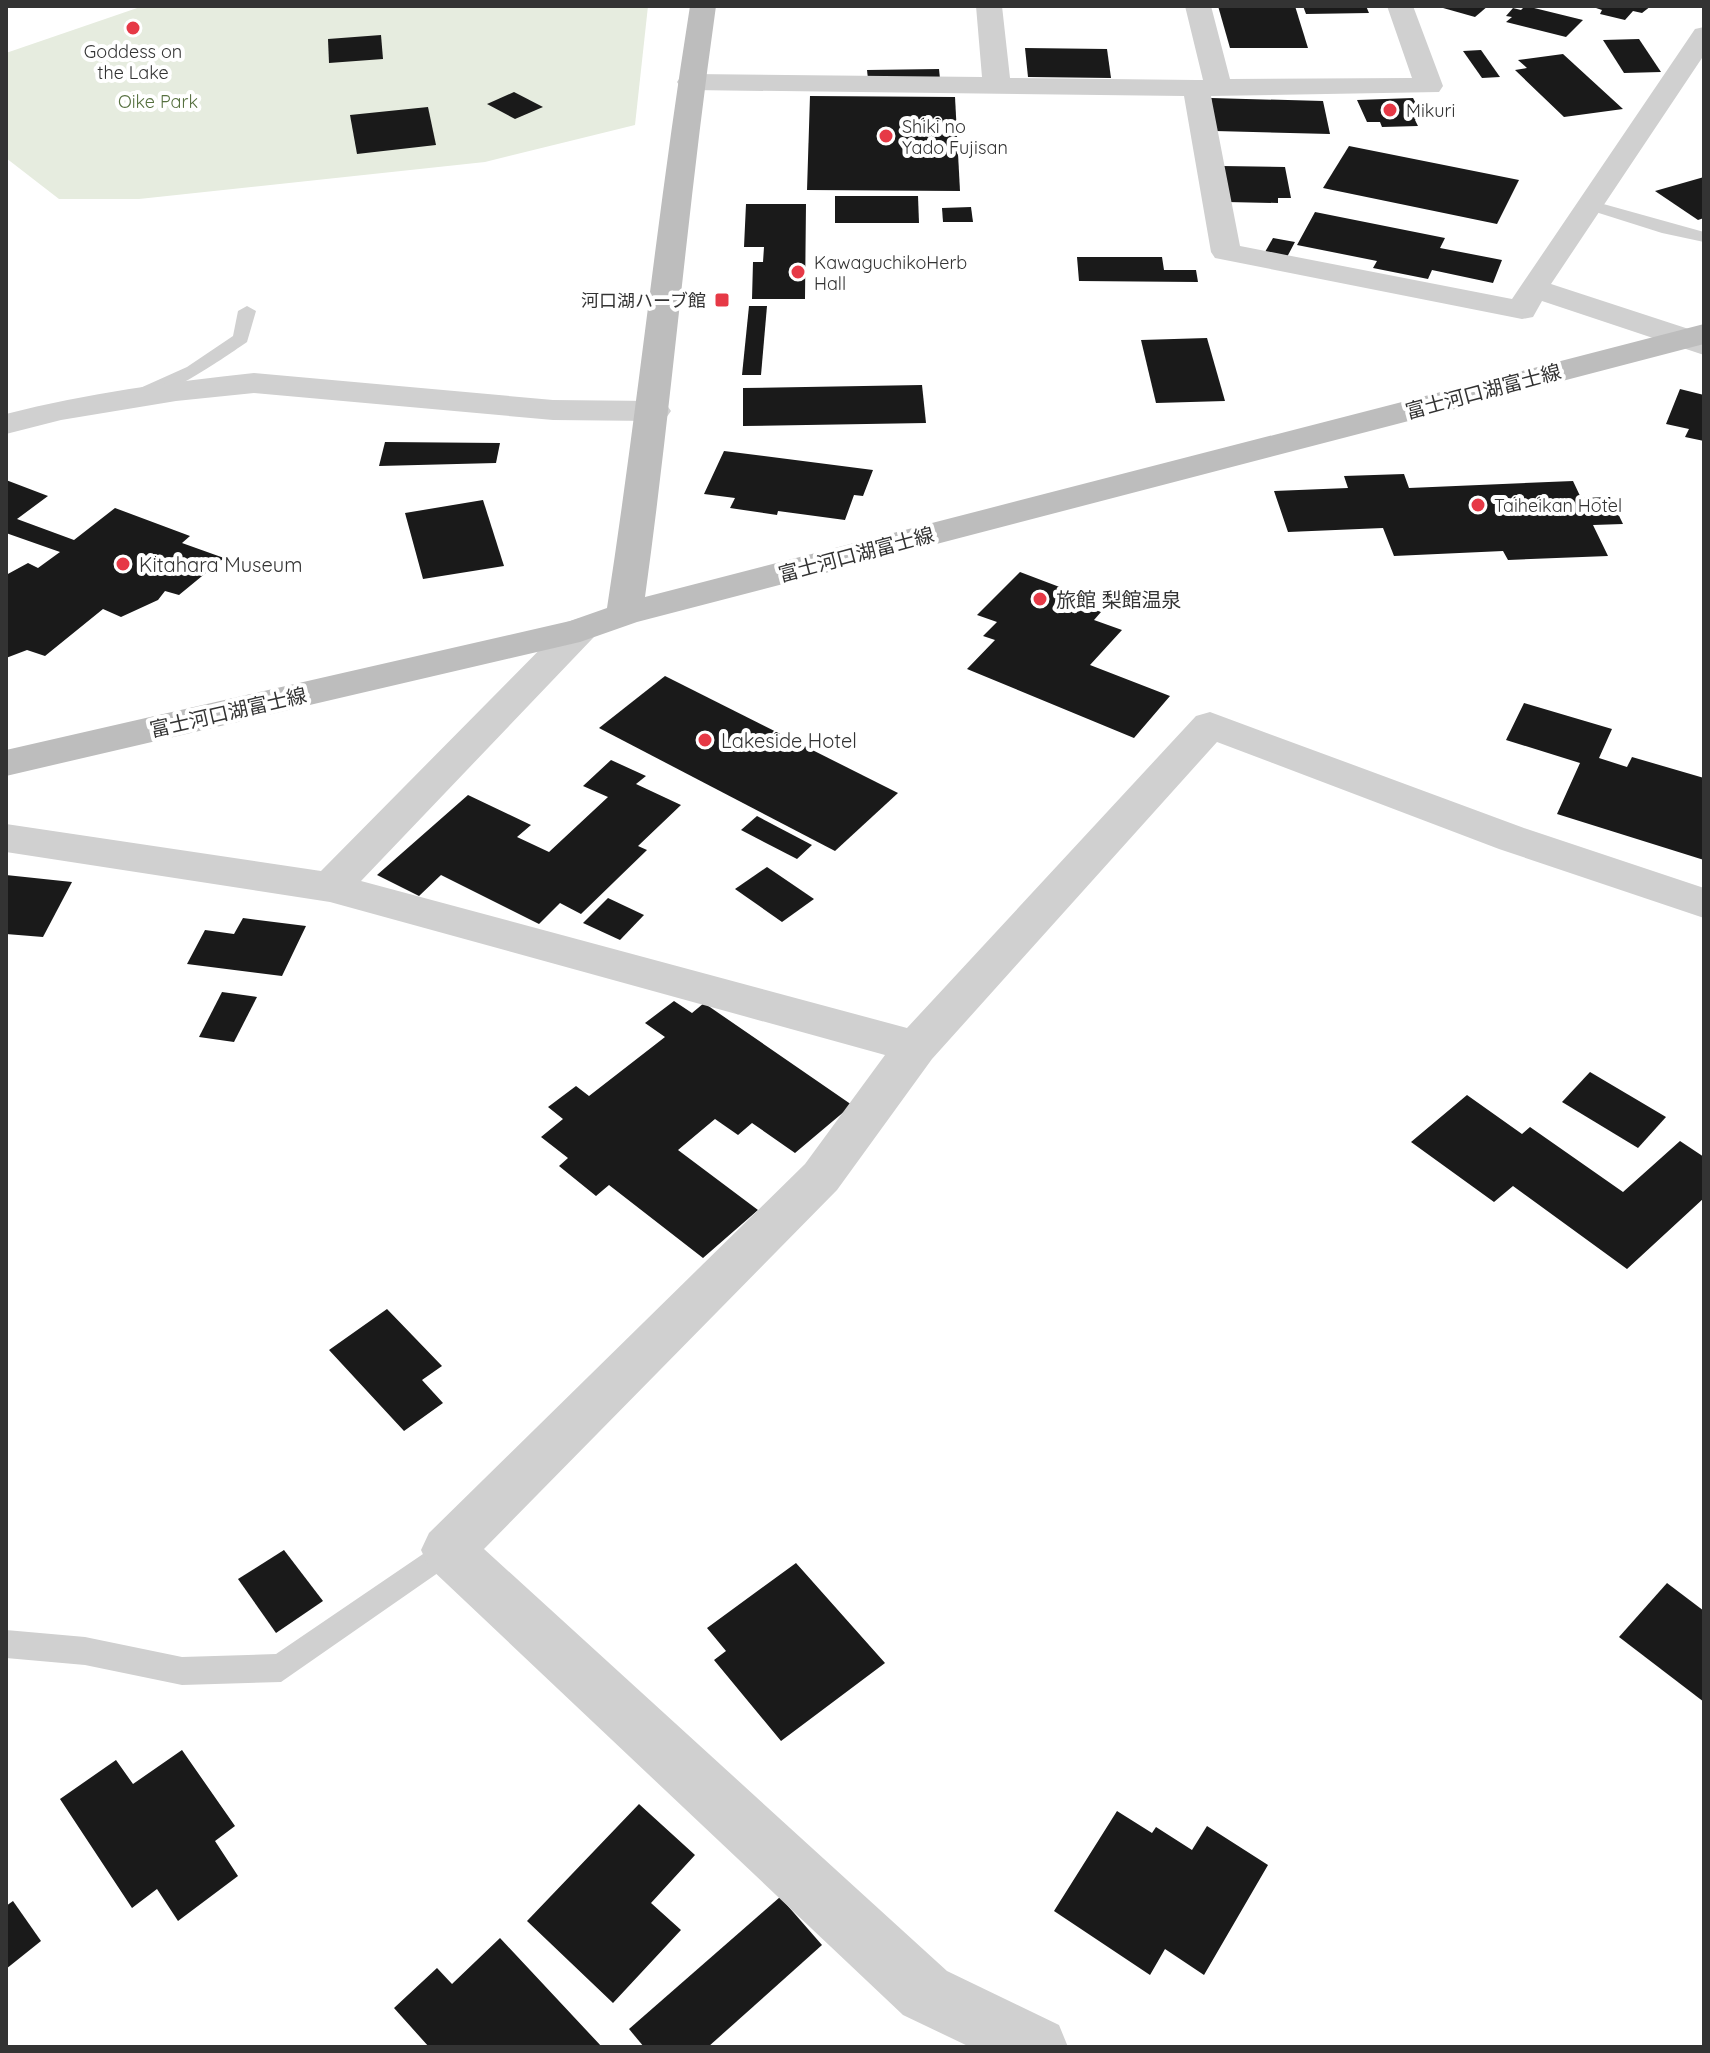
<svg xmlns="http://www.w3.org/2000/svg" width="1710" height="2053" font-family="Quicksand,'Noto Sans JP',sans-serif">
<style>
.green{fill:#e6ecdf}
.building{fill:#1a1a1a}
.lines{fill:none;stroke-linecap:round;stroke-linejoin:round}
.lane{fill:#d0d0d0;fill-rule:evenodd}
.street{fill:#d0d0d0;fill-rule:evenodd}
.secondary{fill:#bdbdbd;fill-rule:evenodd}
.poi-dot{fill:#e63946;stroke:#fff;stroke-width:3}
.labels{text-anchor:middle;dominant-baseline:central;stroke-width:8;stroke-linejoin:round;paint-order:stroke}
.far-poi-label{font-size:18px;fill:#333;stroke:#fff;text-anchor:start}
.far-park-label{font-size:18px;fill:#56703f;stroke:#fff}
.street-label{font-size:20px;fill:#333;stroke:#fff}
.poi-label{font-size:20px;fill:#333;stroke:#fff;text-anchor:start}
</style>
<rect width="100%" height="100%" fill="#fff"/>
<polygon class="green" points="143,6 648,6 635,125 485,162 139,199 59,199 6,158 6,53"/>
<g class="building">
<polygon points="1218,6 1295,6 1308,48 1230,48"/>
<polygon points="1303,6 1366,6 1369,13 1306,14"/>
<polygon points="1436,6 1488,6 1475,17"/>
<polygon points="1525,6 1526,6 1583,20 1566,37 1506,22 1512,17 1506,16 1513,8 1521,10"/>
<polygon points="1590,6 1651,6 1642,13 1633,11 1625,20 1600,14 1602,10"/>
<polygon points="381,35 383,59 329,63 328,39"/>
<polygon points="1639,39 1661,72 1624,73 1603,40"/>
<polygon points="1025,48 1107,49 1111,78 1028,77"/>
<polygon points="1481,50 1500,77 1482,78 1463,51"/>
<polygon points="1563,54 1623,109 1564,117 1515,70 1527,68 1518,60"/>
<polygon points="939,69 940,79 868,79 867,70"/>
<polygon points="514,92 543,107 515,119 487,104"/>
<polygon points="810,96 955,97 960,191 807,190"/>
<polygon points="1211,98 1323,101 1330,134 1215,131"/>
<polygon points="1413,98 1424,119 1415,120 1418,126 1382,127 1380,122 1367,122 1357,100"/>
<polygon points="428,107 436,145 357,154 350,115"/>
<polygon points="1349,146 1519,180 1497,224 1323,188"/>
<polygon points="1222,166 1285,167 1291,198 1278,198 1278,203 1227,202"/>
<polygon points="1704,177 1704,218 1698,220 1655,191"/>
<polygon points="835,196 918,196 919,223 835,223"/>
<polygon points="746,204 806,204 805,299 752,299 753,262 763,262 764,247 744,247"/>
<polygon points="971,207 973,222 943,222 942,208"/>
<polygon points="1315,212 1445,238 1440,248 1502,260 1493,283 1432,270 1428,279 1373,268 1377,261 1297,245"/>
<polygon points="1273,238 1295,242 1287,257 1265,252"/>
<polygon points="1077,257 1162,257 1164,270 1196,270 1198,282 1079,281"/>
<polygon points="749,306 767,306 761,375 742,375"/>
<polygon points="1207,338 1225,401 1156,403 1141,340"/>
<polygon points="922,385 926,423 743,426 743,388"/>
<polygon points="1680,389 1704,395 1704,441 1685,437 1689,429 1666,424"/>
<polygon points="385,442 500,443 496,463 379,466"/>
<polygon points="724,451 873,470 863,496 854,495 845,520 778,511 777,515 730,508 735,498 704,494"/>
<polygon points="1404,474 1409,488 1573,481 1581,498 1610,497 1623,524 1593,525 1608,556 1508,560 1503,551 1394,556 1383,528 1288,532 1274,491 1348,488 1344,476"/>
<polygon points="6,480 48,496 17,519 74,540 115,508 190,536 182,543 224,558 179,595 165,591 158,600 121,617 103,609 45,656 27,650 6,658 6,575 28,563 38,568 60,552 6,533"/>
<polygon points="483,500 504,566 423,579 405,513"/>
<polygon points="1020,572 1078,594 1071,601 1101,612 1094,620 1122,630 1090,665 1170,696 1134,738 967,669 995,640 983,636 997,622 977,615"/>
<polygon points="665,676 898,793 835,851 599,728"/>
<polygon points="1524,703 1612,729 1599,758 1627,767 1632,757 1704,778 1704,860 1557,814 1580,763 1506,740"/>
<polygon points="611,760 646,776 636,784 681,805 638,846 647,850 581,914 560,903 539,924 441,875 419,896 377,875 468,795 531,825 517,837 549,852 608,797 583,786"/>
<polygon points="757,816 812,845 797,859 741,830"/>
<polygon points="767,867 814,899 782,922 735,889"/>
<polygon points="6,875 72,882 43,937 6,934"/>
<polygon points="608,898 644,915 620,940 583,923"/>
<polygon points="243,918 306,926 282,976 187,964 205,930 234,934"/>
<polygon points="222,992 257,997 234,1042 199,1037"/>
<polygon points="674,1001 692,1013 704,1003 852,1105 795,1153 752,1123 738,1135 715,1119 678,1150 758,1210 703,1258 609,1185 596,1196 559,1166 568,1158 541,1137 563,1119 548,1107 576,1086 589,1096 665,1037 645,1023"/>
<polygon points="1590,1072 1666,1117 1638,1148 1562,1102"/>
<polygon points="1467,1095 1522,1134 1530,1127 1623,1192 1680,1141 1704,1157 1704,1198 1627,1269 1513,1186 1494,1202 1411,1142"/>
<polygon points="387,1309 442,1366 422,1380 443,1403 404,1431 329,1350"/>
<polygon points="284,1550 323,1601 276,1633 238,1579"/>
<polygon points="796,1563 885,1663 781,1741 714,1660 726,1651 707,1628"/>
<polygon points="1667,1583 1704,1611 1704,1702 1619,1637"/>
<polygon points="182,1750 235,1826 215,1841 238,1876 178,1921 157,1889 132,1908 60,1799 116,1760 133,1784"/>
<polygon points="639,1804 695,1855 651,1903 681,1930 613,2003 527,1921"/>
<polygon points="1117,1811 1152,1833 1156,1827 1192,1850 1207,1826 1268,1865 1204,1975 1165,1949 1150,1975 1054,1911"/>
<polygon points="780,1897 822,1945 708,2047 644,2047 629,2029"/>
<polygon points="13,1901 41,1941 6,1969 6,1906"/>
<polygon points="500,1938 602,2047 429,2047 394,2008 437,1968 452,1984"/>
</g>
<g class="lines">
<g class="lane">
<polygon points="1589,200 1704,232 1704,242 1662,233 1583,208 1583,202"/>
<path d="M247,306L256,311L247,342C225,357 154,407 129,401V393L187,367L233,336L238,311Z"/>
<polygon points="448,1537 458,1541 463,1550 458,1559 281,1682 182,1685 85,1665 6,1658 6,1630 85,1637 182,1657 276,1654"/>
</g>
<g class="street">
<polygon points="976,6 1002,6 1010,78 1196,80 1203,80 1185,6 1211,6 1230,79 1412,78 1387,6 1413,6 1443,86 1439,92 1211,96 1240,246 1512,299 1695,29 1704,27 1704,55 1551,284 1704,334 1704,355 1542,301 1533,317 1522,319 1215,258 1211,252 1184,96 691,90 681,88 677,82 681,76 691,74 982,77"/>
<path d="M254,373L553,400L654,401L666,404L671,411L666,418L654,421L553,420L254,393L176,401L61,420L6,434V414C88,393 170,382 254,373Z"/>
<polygon points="580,618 593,622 599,630 593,638 361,881 907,1028 1196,716 1210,712 1527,829 1704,888 1704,918 1499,849 1217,742 932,1059 837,1190 484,1549 947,1971 1059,2025 1068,2047 970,2047 903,2015 429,1567 421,1550 429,1533 805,1164 885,1055 330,902 6,852 6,824 321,871 567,622"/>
</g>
<path class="secondary" d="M690,6H716C688,203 672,401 645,597L1704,324V344L637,622L580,642L6,776V750L570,621L607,608C638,407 658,206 690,6Z"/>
</g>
<g class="poi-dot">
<circle cx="133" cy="28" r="8"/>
<circle cx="1390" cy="110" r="8"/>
<circle cx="886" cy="136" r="8"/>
<circle cx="798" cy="272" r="8"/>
<rect x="714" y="292" width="16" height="16" rx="4"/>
<circle cx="1478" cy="505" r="8"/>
<circle cx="123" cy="564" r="8"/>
<circle cx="1040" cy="599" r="8"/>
<circle cx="705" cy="740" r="8"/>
</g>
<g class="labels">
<g class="far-poi-label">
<text x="133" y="51" text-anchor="middle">Goddess on<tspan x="133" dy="21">the Lake</tspan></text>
<text x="1406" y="110">Mikuri</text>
<text x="902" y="126">Shiki no<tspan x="902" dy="21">Yado Fujisan</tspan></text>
<text x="814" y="262">KawaguchikoHerb<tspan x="814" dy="21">Hall</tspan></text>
<text x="706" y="300" text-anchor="end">河口湖ハーブ館</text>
<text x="1494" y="505">Taiheikan Hotel</text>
</g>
<g class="far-park-label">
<text x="158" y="101">Oike Park</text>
</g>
<g class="street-label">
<text transform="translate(1483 391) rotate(-15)">富士河口湖富士線</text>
<text transform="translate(856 554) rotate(-15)">富士河口湖富士線</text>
<text transform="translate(228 712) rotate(-13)">富士河口湖富士線</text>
</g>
<g class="poi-label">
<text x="139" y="564">Kitahara Museum</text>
<text x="1056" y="599">旅館 梨館温泉</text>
<text x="721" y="740">Lakeside Hotel</text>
</g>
</g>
<rect width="1710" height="2053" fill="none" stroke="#333333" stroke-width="16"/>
</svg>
